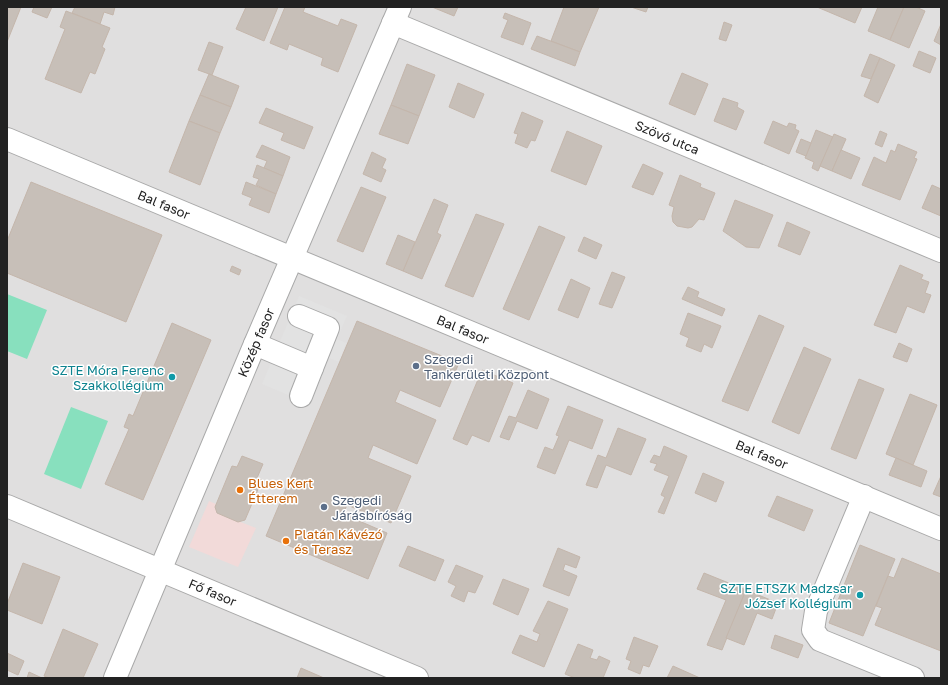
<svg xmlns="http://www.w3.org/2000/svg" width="948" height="685" font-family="'Golos Text',sans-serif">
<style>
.residential{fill:#e0dfdf}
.commercial{fill:#f2dad9}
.pitch{fill:#88e0be}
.parking{fill:#e2e2e2}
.building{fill:#c7bfb8;stroke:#c4b6ab}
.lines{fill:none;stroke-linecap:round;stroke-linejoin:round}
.minor-casing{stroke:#a9a9a9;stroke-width:24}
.minor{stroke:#fff;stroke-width:22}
.service-dot{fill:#5c6f8a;stroke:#fff;stroke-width:1.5}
.culture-dot{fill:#0f9aa8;stroke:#fff;stroke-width:1.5}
.food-dot{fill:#e8710a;stroke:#fff;stroke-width:1.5}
.labels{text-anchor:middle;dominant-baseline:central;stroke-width:3;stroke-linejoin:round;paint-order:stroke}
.street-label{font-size:13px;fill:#222;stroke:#fff}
.service-label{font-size:13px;fill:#4e5e75;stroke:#fff;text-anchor:start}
.culture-label{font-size:13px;fill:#0d838f;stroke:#fff;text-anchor:end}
.food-label{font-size:13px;fill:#c56008;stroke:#fff;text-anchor:start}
</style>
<rect width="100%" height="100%" fill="#f2efe9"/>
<rect class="residential" x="7" y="7" width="934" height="671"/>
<polygon class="commercial" points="209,501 216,504 215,507 217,513 256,528 238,567 189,547"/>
<g class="pitch">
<polygon points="7,294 47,310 27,359 7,351"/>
<polygon points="71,407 108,421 81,489 44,474"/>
</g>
<polygon class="parking" points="299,296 347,316 337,339 346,343 339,362 329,358 310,404 262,384"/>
<g class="building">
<polygon points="7,7 21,7 7,42"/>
<polygon points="34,7 52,7 47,18 32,12"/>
<polygon points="75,7 115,7 113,15 104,12 100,24 72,13"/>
<polygon points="246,7 278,7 264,41 236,29"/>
<polygon points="285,7 305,7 303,12 338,26 341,19 357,25 338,72 321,65 323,58 289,44 287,50 270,43"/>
<polygon points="432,7 458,7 454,16"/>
<polygon points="564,7 599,7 580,52 551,41"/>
<polygon points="631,7 648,7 646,12"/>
<polygon points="817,7 862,7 855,23"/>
<polygon points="878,7 904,7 890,40 868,31"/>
<polygon points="904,7 916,7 925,11 909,48 890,40"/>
<polygon points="66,11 110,28 102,47 105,49 95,74 90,72 81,93 45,79 65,29 60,27"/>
<polygon points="505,13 531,23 523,45 501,37 508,20 503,18"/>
<polygon points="724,22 732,25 726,41 719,39"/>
<polygon points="941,24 941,45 934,41"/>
<polygon points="537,36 580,52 575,66 531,49"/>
<polygon points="209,42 223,47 212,75 198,70"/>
<polygon points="919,51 936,58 930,73 913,66"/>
<polygon points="870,54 880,58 871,79 861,76"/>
<polygon points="880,58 895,65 878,103 864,96"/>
<polygon points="407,64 435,75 419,116 391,105"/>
<polygon points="682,73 708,84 695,115 669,104"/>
<polygon points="209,74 239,86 231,107 200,95"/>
<polygon points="458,83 484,94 474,118 449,107"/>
<polygon points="200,95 231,107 220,133 189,121"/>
<polygon points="723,98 738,103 737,107 744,111 736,130 714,121"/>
<polygon points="391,105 419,116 408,144 379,134"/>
<polygon points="266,108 313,127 304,149 281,140 284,133 259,123"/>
<polygon points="522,112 543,121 535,141 531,140 527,148 515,143 518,134 514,133"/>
<polygon points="189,121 220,133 200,185 169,172"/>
<polygon points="773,121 787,127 789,123 796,125 795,129 799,131 789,154 764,143"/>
<polygon points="816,130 833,137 818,171 812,168 814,162 805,158"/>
<polygon points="567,131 602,146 586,185 551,171"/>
<polygon points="880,131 887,134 882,147 875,144"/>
<polygon points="834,134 846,139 832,171 820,166"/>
<polygon points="801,139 811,143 806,156 796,152"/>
<polygon points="898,144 917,152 914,158 917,159 900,200 862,185 874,157 886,163 891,150 895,152"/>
<polygon points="262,145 290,157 283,176 264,168 267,161 256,157"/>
<polygon points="841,150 860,158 851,179 832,171"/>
<polygon points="372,152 386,159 382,168 386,170 381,182 363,174"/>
<polygon points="643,164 663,173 653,195 632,187"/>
<polygon points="257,165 283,176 276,194 256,185 259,179 253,177"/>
<polygon points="680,175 701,184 700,187 715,193 704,220 699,219 692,227 688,228 677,226 673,222 672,216 674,207 669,205"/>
<polygon points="31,182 162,235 126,322 7,273 7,241"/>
<polygon points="246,182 276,194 269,213 249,205 252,198 242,194"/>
<polygon points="932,185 941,189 941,216 922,208"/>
<polygon points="361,187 386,197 363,252 337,241"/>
<polygon points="434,199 448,205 437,233 441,235 422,279 403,271"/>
<polygon points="735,200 773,215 759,248 746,247 723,231"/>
<polygon points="476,214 504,224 473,297 445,286"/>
<polygon points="787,222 810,232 800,255 778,246"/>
<polygon points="539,226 565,237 529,320 503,309"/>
<polygon points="398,235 415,242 403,271 386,264"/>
<polygon points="584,237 602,245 596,259 578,251"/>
<polygon points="900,265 923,275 921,279 929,282 925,293 931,295 924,313 907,306 896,333 874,325"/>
<polygon points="232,266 241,270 239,275 230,271"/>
<polygon points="612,272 625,277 612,308 599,304"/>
<polygon points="571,279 590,288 578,318 558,310"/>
<polygon points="688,287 699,292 697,297 725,309 722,316 682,299"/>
<polygon points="688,313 721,326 712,348 704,344 701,352 686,346 689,338 680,334"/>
<polygon points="759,315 784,326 748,411 722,401"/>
<polygon points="357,321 459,363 440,407 400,390 395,402 436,420 417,464 373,445 368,458 411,476 391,523 347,505 343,514 387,533 368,579 266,536"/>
<polygon points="172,323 211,340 143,500 105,484 129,429 124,427 129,414 133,416"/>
<polygon points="899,343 912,349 907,362 893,357"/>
<polygon points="804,347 831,359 799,434 772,422"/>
<polygon points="482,370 513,383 489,442 472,435 467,445 453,439"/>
<polygon points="859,379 884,389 856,459 831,449"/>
<polygon points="528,390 549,399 537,429 517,421 509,440 500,437 509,416 516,418"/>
<polygon points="910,394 937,405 913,465 886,454"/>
<polygon points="568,406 603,420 592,449 569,440 555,474 537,467 545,447 553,450 559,436 556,435"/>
<polygon points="618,428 646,439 631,475 606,465 597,488 586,485 598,455 606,458"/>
<polygon points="664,446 687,456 664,514 658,512 665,497 661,495 669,476 654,470 657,464 650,462 654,455 660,457"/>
<polygon points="242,456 263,464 257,478 262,480 245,520 238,522 217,513 215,507 232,466 237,467"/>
<polygon points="896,458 927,471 921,487 889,475"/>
<polygon points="703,473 724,482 716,502 695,493"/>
<polygon points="941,476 941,497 933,494"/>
<polygon points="777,496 813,510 804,531 768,516"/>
<polygon points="860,545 895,559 863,636 829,623"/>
<polygon points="408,546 444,560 435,581 399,566"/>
<polygon points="558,548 580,557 576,568 565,564 563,570 577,576 569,596 543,586"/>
<polygon points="902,558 941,574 941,651 875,625 882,608 876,606 888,576 894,578"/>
<polygon points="23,563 60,577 42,624 7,610 7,604"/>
<polygon points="456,565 483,576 475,593 468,591 464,602 451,596 456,586 448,582"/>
<polygon points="704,573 746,590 722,650 707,645 726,600 697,589"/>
<polygon points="503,579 529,589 518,615 493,604"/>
<polygon points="746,590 778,603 772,619 757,613 744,645 726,638"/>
<polygon points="548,601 568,609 544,667 512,653 520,635 537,642 540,634 533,631"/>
<polygon points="63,629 98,644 83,678 49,678 44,676"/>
<polygon points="775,635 803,645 798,658 771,648"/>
<polygon points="634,637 658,646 649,667 643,665 640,674 628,669 631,661 626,659"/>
<polygon points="578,644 593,650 590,658 597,660 599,656 610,661 603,678 575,678 565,674"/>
<polygon points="7,653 24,661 18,675 7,670"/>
<polygon points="673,666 700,678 667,678"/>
<polygon points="301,668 324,678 297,678"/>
<polygon points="29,672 42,678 43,678 27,678"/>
</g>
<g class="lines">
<defs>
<g id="minor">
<path id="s1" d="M393,23L941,251"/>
<path id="s2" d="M7,139L941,529"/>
<polyline points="255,344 312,368 328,328 299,316"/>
<polyline points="301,396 312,368"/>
<polyline points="864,496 816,611 813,630 820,640 913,678"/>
<path id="s3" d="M7,506L417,678"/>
<path id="s4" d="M115,678L252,351L400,7"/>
</g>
</defs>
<use href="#minor" class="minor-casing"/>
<use href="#minor" class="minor"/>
</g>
<g class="service-dot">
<circle cx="416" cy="366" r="4"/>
<circle cx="324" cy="507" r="4"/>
</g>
<g class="culture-dot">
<circle cx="172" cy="377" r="4"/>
<circle cx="860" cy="595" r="4"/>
</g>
<g class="food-dot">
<circle cx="240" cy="490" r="4"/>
<circle cx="286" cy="541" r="4"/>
</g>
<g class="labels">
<g class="street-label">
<text stroke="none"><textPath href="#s1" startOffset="297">Szövő utca</textPath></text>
<text stroke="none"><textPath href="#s2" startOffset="170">Bal fasor</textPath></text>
<text stroke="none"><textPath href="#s2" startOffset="494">Bal fasor</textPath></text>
<text stroke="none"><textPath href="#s4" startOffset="364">Közép fasor</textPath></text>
<text stroke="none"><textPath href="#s2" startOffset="818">Bal fasor</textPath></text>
<text stroke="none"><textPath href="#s3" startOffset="223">Fő fasor</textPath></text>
</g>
<g class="service-label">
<text x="424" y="359">Szegedi<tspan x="424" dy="15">Tankerületi Központ</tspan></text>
<text x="332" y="500">Szegedi<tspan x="332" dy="15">Járásbíróság</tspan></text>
</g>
<g class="culture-label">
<text x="164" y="370">SZTE Móra Ferenc<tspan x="164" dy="15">Szakkollégium</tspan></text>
<text x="852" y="588">SZTE ETSZK Madzsar<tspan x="852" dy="15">József Kollégium</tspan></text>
</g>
<g class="food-label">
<text x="248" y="483">Blues Kert<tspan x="248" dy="15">Étterem</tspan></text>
<text x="294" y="534">Platán Kávézó<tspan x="294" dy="15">és Terasz</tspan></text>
</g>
</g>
<rect width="948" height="685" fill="none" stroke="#222222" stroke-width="16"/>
</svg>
